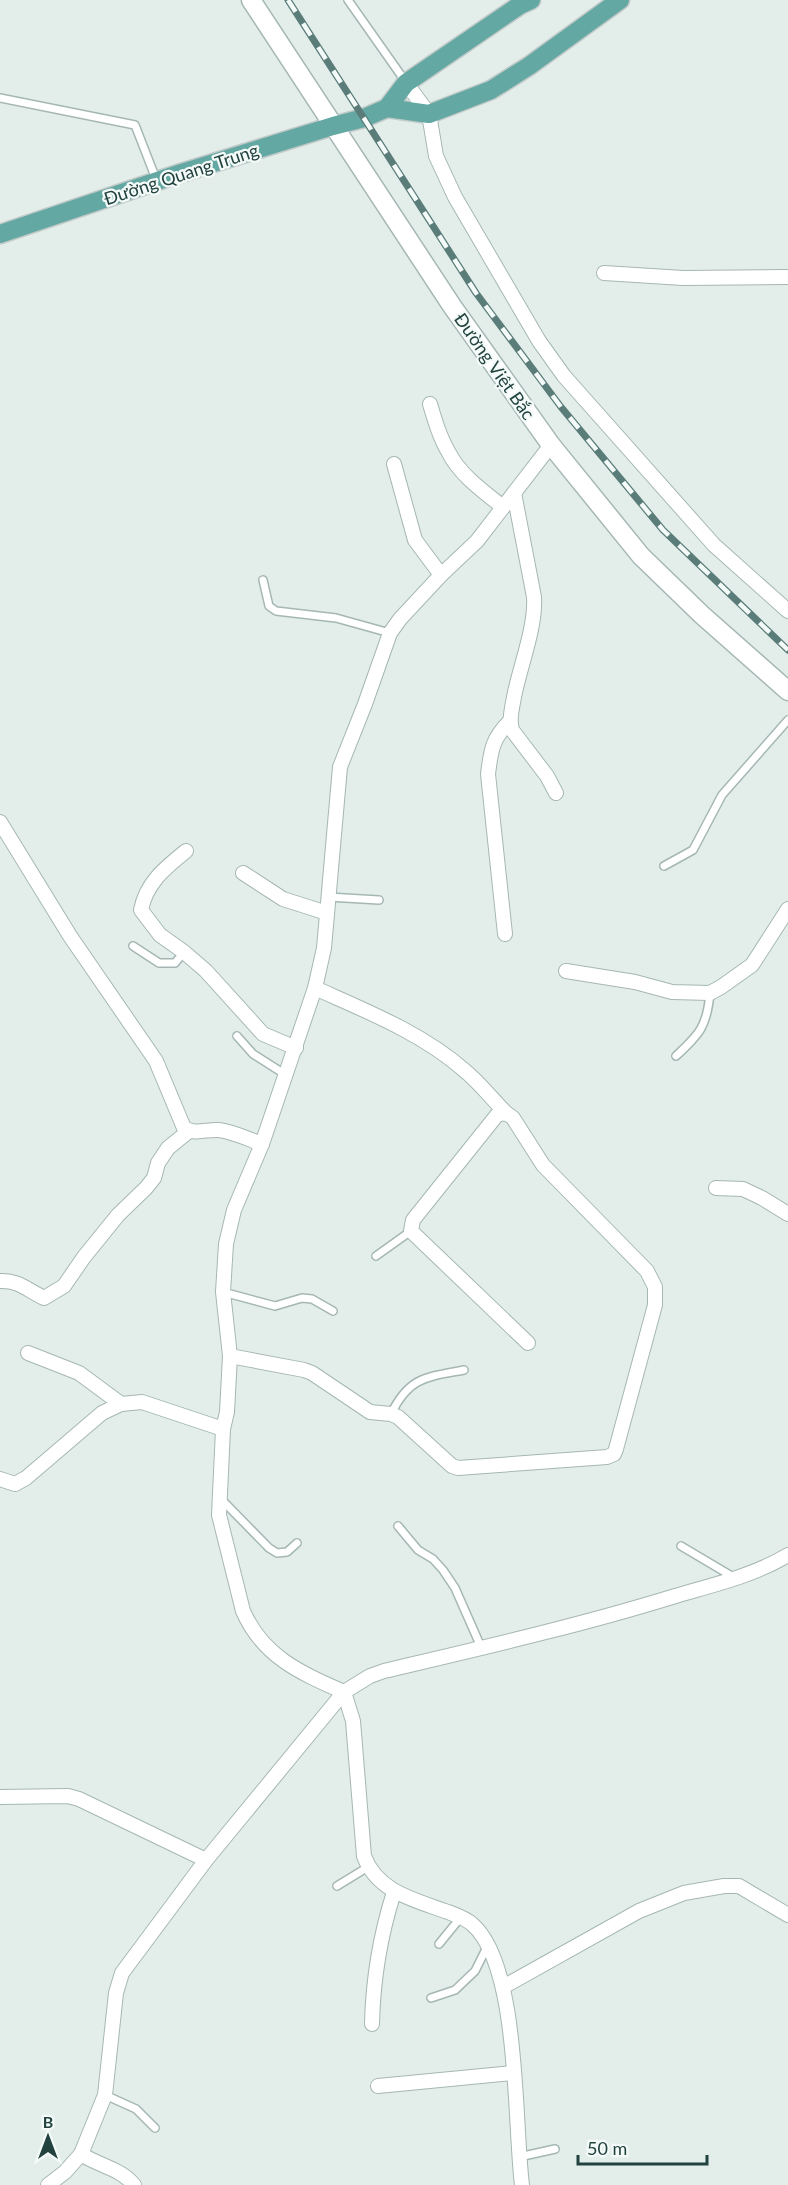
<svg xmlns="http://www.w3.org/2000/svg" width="788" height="2185" font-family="Lato,sans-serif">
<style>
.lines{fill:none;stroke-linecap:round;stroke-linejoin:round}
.service-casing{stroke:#a5b7b4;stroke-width:10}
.minor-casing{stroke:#a5b7b4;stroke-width:16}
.tertiary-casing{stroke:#a5b7b4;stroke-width:21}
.primary-casing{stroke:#c1cac9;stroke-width:21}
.service{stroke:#fff;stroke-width:7}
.minor{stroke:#fff;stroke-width:14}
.tertiary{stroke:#fff;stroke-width:18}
.primary{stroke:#63a8a2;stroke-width:18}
.rail-casing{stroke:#5b7d7a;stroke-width:7}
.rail{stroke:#f4faf8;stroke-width:4.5;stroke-dasharray:14;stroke-linecap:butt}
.labels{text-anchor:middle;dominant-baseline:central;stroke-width:4.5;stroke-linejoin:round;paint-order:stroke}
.street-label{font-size:18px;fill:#21423f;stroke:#f4faf8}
</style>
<rect width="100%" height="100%" fill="#e3eeeb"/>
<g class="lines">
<defs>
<g id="service">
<polyline points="348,0 405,81"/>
<polyline points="0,98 135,125 156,179"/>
<polyline points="263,580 269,606 276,611 336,618 390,633"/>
<polyline points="664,866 693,850 722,795 788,720"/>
<polyline points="328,897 379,900"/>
<polyline points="133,946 159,963 175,963 184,952"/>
<polyline points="237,1036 253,1054 286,1075"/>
<path d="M676,1056C700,1034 707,1026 710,993"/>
<polyline points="376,1256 411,1231"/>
<polyline points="223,1292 275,1306 302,1298 312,1299 333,1311"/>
<path d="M391,1414C409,1377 426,1377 464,1370"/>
<polyline points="220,1498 269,1548 277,1553 287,1552 297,1543"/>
<polyline points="398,1526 418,1550 433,1559 443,1570 455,1588 481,1647"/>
<polyline points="681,1546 735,1578"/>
<polyline points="337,1886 368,1867"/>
<polyline points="439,1944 461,1917"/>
<polyline points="431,1998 455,1990 475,1971 487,1947"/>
<polyline points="105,2095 136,2109 155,2128"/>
<polyline points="519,2157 555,2149"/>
</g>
<g id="minor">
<polyline points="406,83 429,114 436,156 455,197 539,341 564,376 714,545 788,611"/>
<polyline points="604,273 683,278 788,277"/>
<path d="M430,404C435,421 440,438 449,453C460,475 484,492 503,507"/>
<polyline points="394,464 415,540 441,575"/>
<path d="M514,493L534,597C536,627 520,666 514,697C512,709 509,718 512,730L547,776L556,793"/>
<path d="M0,822L70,936L156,1061L184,1128C195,1135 207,1129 219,1130C234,1132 248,1139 262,1144"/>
<path d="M186,851C165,868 146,883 141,910L160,935L184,952L206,971L263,1034L296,1048"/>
<polyline points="243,873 283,899 327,913"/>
<path d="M505,934L488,774C491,750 492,739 510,721"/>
<polyline points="566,971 635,982 672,992 710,993 721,987 752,965 788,909"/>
<polyline points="506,1113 497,1115 413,1220 411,1231 528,1343"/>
<polyline points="716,1188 743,1189 762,1198 788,1214"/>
<path d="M0,1281C19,1280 27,1290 44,1298L64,1286L84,1257L118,1215L146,1188L154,1178L158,1163L168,1148L189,1131"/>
<polyline points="28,1353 79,1373 121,1404"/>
<path d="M230,1356L304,1370L312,1373L370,1412L391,1414L398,1417L452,1466L458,1468L607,1457L614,1454L616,1449L655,1305V1287L647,1271L543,1165L513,1118L506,1113C492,1099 479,1082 464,1070C422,1033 366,1011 315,988"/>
<polyline points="0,1479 15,1484 26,1478 102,1413 121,1404 142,1402 223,1429"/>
<polyline points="0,1797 68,1796 79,1799 206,1860"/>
<polyline points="503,1987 639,1911 684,1893 724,1886 739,1886 788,1915"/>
<path d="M372,2024C373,1978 380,1936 394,1892"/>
<polyline points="378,2086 513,2073"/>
<path d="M81,2154C99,2166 120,2168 134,2185"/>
<path d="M48,2185L65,2172L81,2154L105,2095L116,1993L122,1973L206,1860L344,1692L370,1676L384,1671C481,1648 578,1626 672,1597C712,1585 753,1576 788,1555"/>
<path d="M522,2185C514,2123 520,1965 472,1924C465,1918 456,1915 448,1912C415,1900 377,1892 364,1856L353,1721L344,1692C301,1673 263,1657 243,1611L219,1515L223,1429L227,1412L230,1356L223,1292L226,1244L234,1210L262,1144L315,988L324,948L340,767L365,704L390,633L400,619L441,575L477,541L551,445"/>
</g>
<polyline id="tertiary" points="251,0 452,306 551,445 641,556 702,615 788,691"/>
<g id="primary">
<polyline points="387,108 429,114 491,90 529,66 620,0"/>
<polyline points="0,234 181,173 333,126 364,118 387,108 406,83 520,5 531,0"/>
</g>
</defs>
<use href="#service" class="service-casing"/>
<use href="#minor" class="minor-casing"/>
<use href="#tertiary" class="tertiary-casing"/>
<use href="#primary" class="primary-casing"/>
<use href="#service" class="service"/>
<use href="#minor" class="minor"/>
<use href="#tertiary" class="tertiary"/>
<use href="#primary" class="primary"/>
<defs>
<polyline id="rail" points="288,0 476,293 561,407 663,530 788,650"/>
</defs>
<use href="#rail" class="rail-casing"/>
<use href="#rail" class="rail"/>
</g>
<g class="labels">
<g class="street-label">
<text transform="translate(181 174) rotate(-18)">Đường Quang Trung</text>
<text transform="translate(495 366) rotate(55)">Đường Việt Bắc</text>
</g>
</g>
<g transform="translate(48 2137)" stroke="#f4faf8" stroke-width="4.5" paint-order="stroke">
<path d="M0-4.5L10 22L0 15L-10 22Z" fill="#21423f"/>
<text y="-9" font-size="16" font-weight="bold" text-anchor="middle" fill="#21423f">B</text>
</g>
<path d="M578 2155v9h129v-9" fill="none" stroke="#21423f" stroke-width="3"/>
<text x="587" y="2155" font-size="18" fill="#21423f" stroke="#f4faf8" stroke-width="4.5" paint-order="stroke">50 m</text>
</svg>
